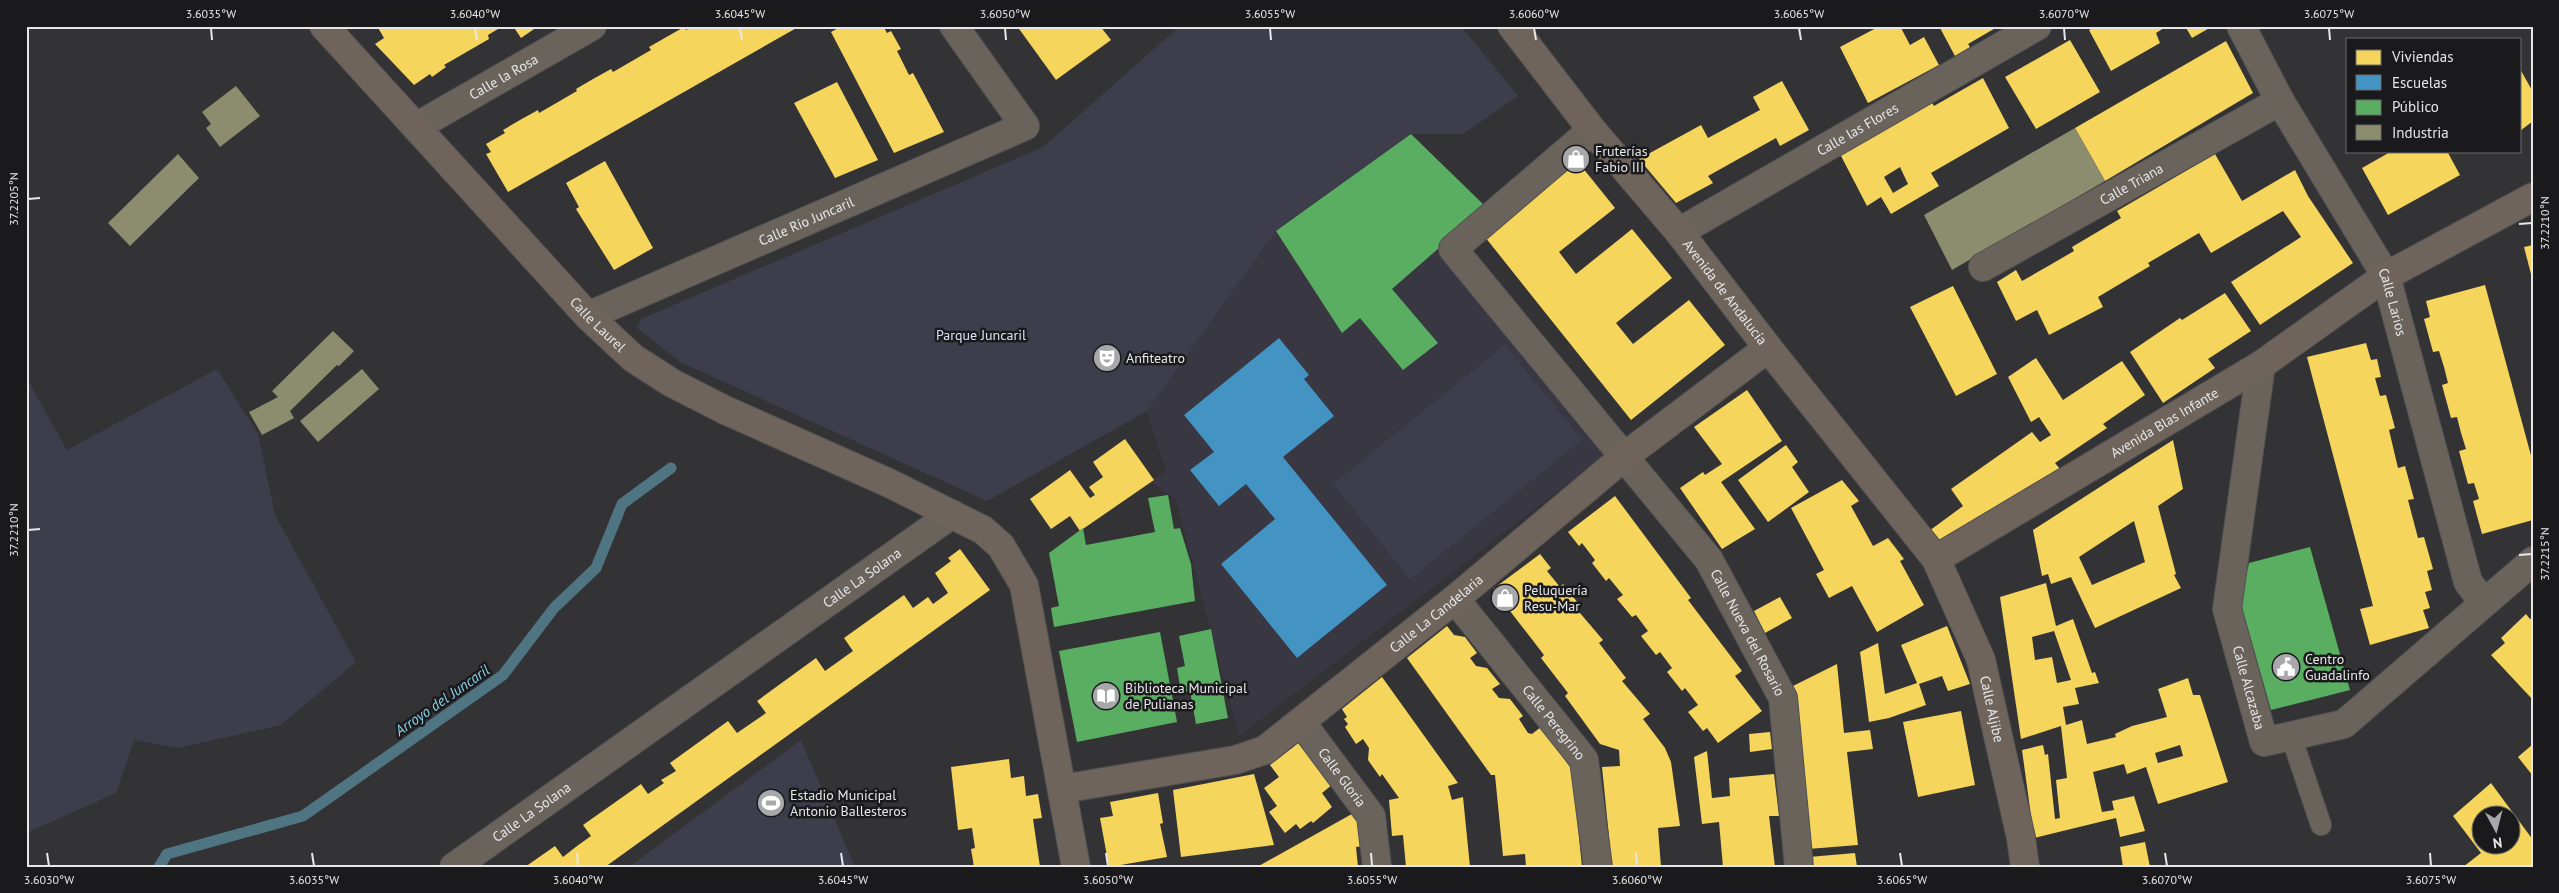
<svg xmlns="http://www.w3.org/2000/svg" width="2559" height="893" font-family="'PT Sans',sans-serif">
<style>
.built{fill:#383742}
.green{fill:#3e3d4c}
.homes{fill:#f6d55c;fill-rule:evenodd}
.schools{fill:#4393c3}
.public{fill:#5aae61}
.industry{fill:#8c8c6e}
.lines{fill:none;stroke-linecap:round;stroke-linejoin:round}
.stream{stroke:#4f7583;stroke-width:11}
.lane-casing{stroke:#515152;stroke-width:22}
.street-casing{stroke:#515152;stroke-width:30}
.secondary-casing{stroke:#515152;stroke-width:30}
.lane{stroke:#6a635c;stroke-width:20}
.street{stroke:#6a635c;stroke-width:28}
.secondary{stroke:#6e645b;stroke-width:28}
.ticks{fill:none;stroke:#e7e7ea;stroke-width:2}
.labels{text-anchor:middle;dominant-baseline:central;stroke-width:5;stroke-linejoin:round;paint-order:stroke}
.street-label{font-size:14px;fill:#e7e7ea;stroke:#1a1a1c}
.poi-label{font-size:14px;fill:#e7e7ea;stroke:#1a1a1c;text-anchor:start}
.park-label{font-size:14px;fill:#e0ddf6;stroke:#1a1a1c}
.water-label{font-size:15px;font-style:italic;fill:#8ad3ed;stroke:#1a1a1c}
.neatline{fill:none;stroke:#e7e7ea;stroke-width:2}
.ticks-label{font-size:12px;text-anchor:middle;fill:#e7e7ea}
</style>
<rect width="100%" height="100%" fill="#333336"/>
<polygon class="built" points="1411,134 1486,207 1436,251 1605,455 1239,736 1176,500 1150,480 1166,472 1147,411 1276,231"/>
<g class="green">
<polygon points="1180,26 1461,26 1518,96 1463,134 1411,134 1276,231 1147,411 987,501 680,362 637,328 641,319 1043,147"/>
<polygon points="1505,345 1582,440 1410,579 1333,484"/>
<polygon points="217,369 258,434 275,515 356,662 281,725 178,748 134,740 116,793 26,833 26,377 67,450"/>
<polygon points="801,740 855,867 629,867"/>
</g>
<g class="homes">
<polygon points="377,26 503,26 488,35 489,39 444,65 446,67 432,77 430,74 414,85 375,44 384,38"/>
<polygon points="513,26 536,26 537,27 521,38"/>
<polygon points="693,26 800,26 508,192 486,154 491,152 486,144 505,133 503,130 520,120 538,110 539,113 577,91 576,89 593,79 611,69 613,72 651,50 649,47 684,27 686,30"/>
<polygon points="842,26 883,26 887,33 891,31 901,49 897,51 909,75 913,73 944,132 894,153 831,32"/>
<polygon points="1017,26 1100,26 1111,40 1056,80"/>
<polygon points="1880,26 1900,26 1910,45 1924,37 1939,65 1868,103 1840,47"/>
<polygon points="1939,26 1999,26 1968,44 1970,47 1955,56"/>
<polygon points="2096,26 2167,26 2156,33 2160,43 2111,71 2089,30"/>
<polygon points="2185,26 2213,26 2192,38"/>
<polygon points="2070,40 2100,92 2036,129 2005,77"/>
<polygon points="2226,41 2253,93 2105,181 2075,128"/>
<polygon points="2520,69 2533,92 2533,121 2520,131"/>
<path d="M1983,78L2009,128L1931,173L1939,186L1891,214L1881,197L1867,206L1840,154L1931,101L1934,106ZM1900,167L1908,184L1893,193L1884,177Z"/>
<polygon points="1782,81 1809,130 1780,146 1776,138 1708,176 1713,183 1676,203 1639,159 1701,125 1708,138 1760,110 1753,97"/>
<polygon points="837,82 878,160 835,178 794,103"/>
<polygon points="2392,151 2447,151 2460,175 2388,215 2362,168"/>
<polygon points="2215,154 2242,201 2295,170 2308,196 2353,263 2260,325 2231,282 2301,237 2283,211 2211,253 2199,233 2148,263 2150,266 2098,297 2103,307 2049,335 2037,310 2016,321 1997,282 2016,270 2022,281 2050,265 2074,251 2072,247 2121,218 2117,211"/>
<polygon points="605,161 653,248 614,270 576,209 579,207 566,183"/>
<polygon points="1578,162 1615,208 1559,252 1576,274 1632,229 1672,278 1616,323 1633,344 1689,300 1725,345 1631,420 1485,237"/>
<polygon points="2533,245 2533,277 2532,278 2524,247"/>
<polygon points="2485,285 2533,463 2533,520 2482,534 2473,501 2479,499 2474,483 2468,484 2459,451 2466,449 2461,433 2457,417 2451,418 2442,385 2448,383 2444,367 2439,351 2433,352 2424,319 2430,317 2426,301"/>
<polygon points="1953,286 1997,374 1956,396 1910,307"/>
<polygon points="2225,293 2251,331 2208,359 2215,368 2163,403 2130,352 2180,318 2182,320"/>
<polygon points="2366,343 2371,360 2377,359 2381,377 2375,378 2380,396 2386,395 2395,428 2389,430 2398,468 2405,466 2414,499 2408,500 2418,538 2424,537 2433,569 2427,571 2432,590 2425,592 2430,608 2423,610 2429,628 2370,645 2360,609 2373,606 2307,357"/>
<polygon points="2036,358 2063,400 2122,361 2145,395 2103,424 2107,428 2055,463 2060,469 1941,556 1925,534 1963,506 1951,489 2032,432 2040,442 2051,435 2039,417 2031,422 2008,377"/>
<polygon points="1747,390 1782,441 1721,482 1755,529 1722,549 1680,488 1703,472 1705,475 1722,464 1694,427"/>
<polygon points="1125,439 1154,480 1080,531 1070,516 1051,529 1030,499 1070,470 1090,498 1095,495 1089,487 1103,477 1093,462"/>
<path d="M2173,440L2183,489L2158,506L2176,574L2174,575L2181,588L2095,628L2071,577L2051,584L2048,574L2042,576L2033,530ZM2134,521L2145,562L2092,585L2079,557Z"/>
<polygon points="1786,445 1798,462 1792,467 1809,492 1768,522 1738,480"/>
<polygon points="1842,480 1859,501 1851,506 1873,546 1888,538 1904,559 1900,561 1924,605 1877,632 1852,586 1829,598 1816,574 1824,570 1791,508"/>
<polygon points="1615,496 1691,598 1688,600 1742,671 1735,676 1762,711 1718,743 1707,728 1703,731 1688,712 1698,705 1685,688 1682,691 1667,672 1672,668 1660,652 1656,655 1641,636 1648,631 1636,615 1632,617 1617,599 1623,595 1609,578 1606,581 1592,563 1595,560 1582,543 1579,546 1568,532"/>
<polygon points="960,549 990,590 605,867 525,867 555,846 563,857 577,846 591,836 583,825 641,784 648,794 664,783 661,780 676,771 670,763 728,721 737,733 766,713 757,701 816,658 825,671 853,651 844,638 904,595 913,608 928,597 933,604 948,593 935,573 951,561 948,558"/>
<polygon points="1540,554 1551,568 1547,571 1560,587 1563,584 1578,603 1574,606 1603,640 1599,643 1626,678 1622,681 1650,714 1643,719 1665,748 1671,762 1680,826 1658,828 1661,867 1612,867 1602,767 1620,766 1619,750 1600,744 1565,696 1568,693 1541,658 1544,655 1493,589"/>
<path d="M2046,583L2056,626L2073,619L2092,673L2095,672L2099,683L2075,688L2079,704L2063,707L2066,725L2082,720L2087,744L2116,737L2115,734L2132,726L2167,717L2158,689L2188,678L2193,695H2200L2228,782L2158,804L2146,767L2127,774L2124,764L2093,772L2102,812L2114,810L2112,801L2134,796L2145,831L2120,837L2116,818L2034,838L2022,750L2043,745L2045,755L2048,754L2055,819L2060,818L2056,780L2067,778L2061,726L2021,739L2000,597ZM2054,631L2071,680L2057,683L2052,657L2035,660L2032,637ZM2180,745L2183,756L2158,763L2155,753Z"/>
<polygon points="1780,597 1792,618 1765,633 1754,611"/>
<polygon points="2526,614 2530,619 2533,617 2533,700 2491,655 2505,643 2501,638"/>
<polygon points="1447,626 1454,635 1465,637 1477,653 1470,658 1476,666 1487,668 1500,684 1492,689 1499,698 1510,699 1523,716 1519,719 1528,733 1532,734 1541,727 1570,767 1572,767 1582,867 1526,867 1525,854 1503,856 1495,775 1491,775 1407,658"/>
<polygon points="1947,626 1970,684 1948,691 1942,676 1919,684 1926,705 1889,718 1869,722 1860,652 1878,643 1885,694 1917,683 1901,645"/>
<polygon points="1837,664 1844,733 1870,730 1873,749 1847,752 1858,845 1808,849 1793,686"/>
<polygon points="1382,677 1458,783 1448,786 1452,800 1463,797 1470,867 1406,867 1403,835 1392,836 1389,800 1399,798 1382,774 1380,777 1368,760 1369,748 1363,739 1356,744 1345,727 1348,724 1344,719 1347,717 1342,709"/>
<polygon points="1961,711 1975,785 1918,797 1903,722"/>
<polygon points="1770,732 1772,749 1750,752 1749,734"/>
<polygon points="1305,738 1333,784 1322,793 1332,807 1313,823 1311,821 1300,829 1296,824 1285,833 1269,812 1277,806 1264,788 1279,777 1270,765"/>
<polygon points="2533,744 2533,776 2518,757"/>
<polygon points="1707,751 1712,798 1730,796 1729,778 1774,774 1779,816 1769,816 1775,867 1723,867 1719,822 1702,824 1694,757"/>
<polygon points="1009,759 1011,778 1024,776 1026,796 1038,794 1042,818 1033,819 1040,867 974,867 971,849 975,848 972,828 958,830 951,767"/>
<polygon points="1254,774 1274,845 1181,857 1173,790"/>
<path d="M2491,783L2533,840V867H2463L2481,853L2453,816ZM2482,816H2512V846H2482Z"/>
<polygon points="1158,793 1163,823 1160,824 1167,857 1109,867 1100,818 1113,816 1110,802"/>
<polygon points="1359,810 1363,846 1356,847 1358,867 1257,867"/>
<polygon points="2145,842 2150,867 2123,867 2120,847"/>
<polygon points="1855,853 1857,867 1810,867 1809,857"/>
</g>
<polygon class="schools" points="1279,338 1309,375 1304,379 1334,416 1283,457 1387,585 1297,658 1221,564 1275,519 1246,484 1219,506 1190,470 1214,452 1184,415"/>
<g class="public">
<polygon points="1411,134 1486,207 1392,289 1438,343 1403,370 1360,318 1342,333 1276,231"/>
<polygon points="1168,495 1174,529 1180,528 1191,564 1195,601 1054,627 1051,608 1059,606 1049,553 1083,528 1086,545 1155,532 1148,498"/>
<polygon points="2310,547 2350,690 2271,710 2240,601 2249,563"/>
<polygon points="1211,629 1228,718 1196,724 1190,691 1181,693 1177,668 1185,666 1179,636"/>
<polygon points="1160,632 1177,722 1077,742 1059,651"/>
</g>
<g class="industry">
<polygon points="236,86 260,116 220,147 206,128 211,124 202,112"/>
<polygon points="2075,128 2105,181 1952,270 1924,215"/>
<polygon points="178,154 199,178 130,246 108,223"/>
<polygon points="333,331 354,351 339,366 337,365 290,411 294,418 262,435 249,412 278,397 272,391"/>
<polygon points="362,369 379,389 318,442 300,421"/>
</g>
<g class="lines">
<polyline class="stream" points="159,867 167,854 303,816 503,675 554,608 596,568 622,504 671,468"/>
<defs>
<polyline id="lane" points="2291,736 2321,825"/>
<g id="street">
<path id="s1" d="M2241,26L2280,101L2386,276L2468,582L2484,603"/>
<path id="s2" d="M416,127L592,26"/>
<path id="s3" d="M1592,130L1453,249L1709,560L1783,698L1799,867"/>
<path id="s4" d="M1679,232L2037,26"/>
<path id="s5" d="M1983,267L2280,101"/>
<path id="s6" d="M588,316L1025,126L954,26"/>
<path id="s7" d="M2261,365L2227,609L2264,742L2344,724L2533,561"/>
<path id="s8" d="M1455,599L1584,760L1598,867"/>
<path id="s9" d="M1301,722L1371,816L1377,867"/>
<path id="s10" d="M454,867L952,514"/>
</g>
<g id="secondary">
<path id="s11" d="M324,26L588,316L633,358L672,383L725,410L889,483L983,530L1001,546L1024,585L1076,867"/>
<path id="s12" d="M1512,26L1592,130L1679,232L1768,348L1936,559L1981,660L2021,838L2025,867"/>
<path id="s13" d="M1936,559L2261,365L2386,276L2533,197"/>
<path id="s14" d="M1062,789L1235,760L1265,750L1455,599L1625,456L1768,348"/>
</g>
</defs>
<use href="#lane" class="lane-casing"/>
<use href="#street" class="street-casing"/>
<use href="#secondary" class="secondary-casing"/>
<use href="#lane" class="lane"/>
<use href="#street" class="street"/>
<use href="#secondary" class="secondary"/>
</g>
<path class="ticks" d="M211,28L212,40M475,28L477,40M740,28L742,40M1005,28L1006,40M1270,28L1271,40M1534,28L1536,40M1799,28L1801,40M2064,28L2065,40M2329,28L2330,40M28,199L40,198M2519,224L2532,223M28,530L40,529M2519,555L2532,554M47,853L49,866M312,853L314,866M577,853L578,866M841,853L843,866M1106,853L1108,866M1371,853L1372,866M1636,853L1637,866M1900,853L1902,866M2165,853L2167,866M2430,853L2431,866"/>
<defs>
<symbol id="shop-disc" viewBox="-11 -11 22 22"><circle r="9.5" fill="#a8a8ab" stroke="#1a1a1c"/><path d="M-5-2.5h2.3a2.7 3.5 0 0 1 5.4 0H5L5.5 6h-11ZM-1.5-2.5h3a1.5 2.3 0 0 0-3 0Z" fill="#fff"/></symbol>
<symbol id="theatre-disc" viewBox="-11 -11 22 22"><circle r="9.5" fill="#a8a8ab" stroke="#1a1a1c"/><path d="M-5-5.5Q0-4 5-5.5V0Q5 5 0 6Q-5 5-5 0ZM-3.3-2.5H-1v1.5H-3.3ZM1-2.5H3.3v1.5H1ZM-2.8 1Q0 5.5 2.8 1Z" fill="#fff"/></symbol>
<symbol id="civic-disc" viewBox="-11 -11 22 22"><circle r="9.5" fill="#a8a8ab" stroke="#1a1a1c"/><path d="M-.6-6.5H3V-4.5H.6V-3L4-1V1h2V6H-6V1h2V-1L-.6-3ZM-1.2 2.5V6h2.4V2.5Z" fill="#fff"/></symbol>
<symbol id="library-disc" viewBox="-11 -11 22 22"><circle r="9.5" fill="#a8a8ab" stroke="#1a1a1c"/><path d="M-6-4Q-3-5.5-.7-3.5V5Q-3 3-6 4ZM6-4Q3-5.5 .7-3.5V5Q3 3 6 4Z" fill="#fff"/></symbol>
<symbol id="stadium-disc" viewBox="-11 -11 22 22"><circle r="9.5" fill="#a8a8ab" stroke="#1a1a1c"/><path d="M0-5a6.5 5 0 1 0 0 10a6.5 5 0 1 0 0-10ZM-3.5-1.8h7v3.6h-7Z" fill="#fff"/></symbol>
</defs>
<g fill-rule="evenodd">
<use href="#shop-disc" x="1560" y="143" width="32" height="32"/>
<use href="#theatre-disc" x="1091" y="342" width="32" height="32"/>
<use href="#shop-disc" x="1489" y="582" width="32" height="32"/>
<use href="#civic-disc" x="2270" y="651" width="32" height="32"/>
<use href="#library-disc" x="1090" y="680" width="32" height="32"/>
<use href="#stadium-disc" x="755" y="787" width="32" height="32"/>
</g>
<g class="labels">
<g class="street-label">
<text stroke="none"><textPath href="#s2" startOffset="101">Calle la Rosa</textPath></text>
<text stroke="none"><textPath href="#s4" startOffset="206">Calle las Flores</textPath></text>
<text stroke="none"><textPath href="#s5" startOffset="170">Calle Triana</textPath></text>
<text stroke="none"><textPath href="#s6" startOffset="238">Calle Río Juncaril</textPath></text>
<text stroke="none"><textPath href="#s12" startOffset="341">Avenida de Andalucía</textPath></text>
<text stroke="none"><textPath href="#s1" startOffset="316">Calle Larios</textPath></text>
<text stroke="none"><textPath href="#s11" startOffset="405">Calle Laurel</textPath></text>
<text stroke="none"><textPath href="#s13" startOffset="266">Avenida Blas Infante</textPath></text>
<text stroke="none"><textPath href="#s10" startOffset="500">Calle La Solana</textPath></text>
<text stroke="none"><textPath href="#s14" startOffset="426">Calle La Candelaria</textPath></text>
<text stroke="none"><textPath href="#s3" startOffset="668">Calle Nueva del Rosario</textPath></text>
<text stroke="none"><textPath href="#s7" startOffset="328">Calle Alcazaba</textPath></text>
<text stroke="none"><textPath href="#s12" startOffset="842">Calle Aljibe</textPath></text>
<text stroke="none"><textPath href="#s8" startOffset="158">Calle Peregrino</textPath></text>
<text stroke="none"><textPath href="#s9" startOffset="69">Calle Gloria</textPath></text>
<text stroke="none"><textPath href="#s10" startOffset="95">Calle La Solana</textPath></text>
</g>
<g class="poi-label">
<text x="1595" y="151">Fruterías<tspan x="1595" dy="16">Fabio III</tspan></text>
<text x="1126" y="358">Anfiteatro</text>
<text x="1524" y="590">Peluquería<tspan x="1524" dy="16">Resu-Mar</tspan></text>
<text x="2305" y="659">Centro<tspan x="2305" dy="16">Guadalinfo</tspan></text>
<text x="1125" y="688">Biblioteca Municipal<tspan x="1125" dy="16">de Pulianas</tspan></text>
<text x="790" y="795">Estadio Municipal<tspan x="790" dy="16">Antonio Ballesteros</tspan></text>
</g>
<g class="park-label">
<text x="981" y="335">Parque Juncaril</text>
</g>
<g class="water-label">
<text transform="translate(442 700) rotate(-35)">Arroyo del Juncaril</text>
</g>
</g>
<rect width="2559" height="893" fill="none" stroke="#1a1a1c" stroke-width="55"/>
<rect x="2346" y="38" width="175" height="115" fill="#1a1a1c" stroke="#6c6c6e"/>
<rect x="2356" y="50" width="25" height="15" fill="#f6d55c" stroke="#6c6c6e"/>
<text x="2392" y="62" font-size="15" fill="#e7e7ea">Viviendas</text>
<rect x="2356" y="75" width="25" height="15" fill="#4393c3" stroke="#6c6c6e"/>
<text x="2392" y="88" font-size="15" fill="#e7e7ea">Escuelas</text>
<rect x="2356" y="100" width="25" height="15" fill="#5aae61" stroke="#6c6c6e"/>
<text x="2392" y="112" font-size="15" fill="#e7e7ea">Público</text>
<rect x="2356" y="125" width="25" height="15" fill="#8c8c6e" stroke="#6c6c6e"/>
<text x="2392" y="138" font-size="15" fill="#e7e7ea">Industria</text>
<g transform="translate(2496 830) rotate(173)"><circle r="24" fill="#1a1a1c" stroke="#6c6c6e"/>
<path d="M0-4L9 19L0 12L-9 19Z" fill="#a8a8ab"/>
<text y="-8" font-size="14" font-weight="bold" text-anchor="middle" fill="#e7e7ea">N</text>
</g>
<rect x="28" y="28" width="2504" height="838" class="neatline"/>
<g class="ticks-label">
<text x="211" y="18">3.6035°W</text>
<text x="475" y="18">3.6040°W</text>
<text x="740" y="18">3.6045°W</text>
<text x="1005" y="18">3.6050°W</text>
<text x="1270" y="18">3.6055°W</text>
<text x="1534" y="18">3.6060°W</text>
<text x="1799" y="18">3.6065°W</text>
<text x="2064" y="18">3.6070°W</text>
<text x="2329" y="18">3.6075°W</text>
<text transform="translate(14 199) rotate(-90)" y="4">37.2205°N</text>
<text transform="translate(2545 223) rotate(-90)" y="4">37.2210°N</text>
<text transform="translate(14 530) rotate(-90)" y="4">37.2210°N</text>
<text transform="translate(2545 554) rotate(-90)" y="4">37.2215°N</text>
<text x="49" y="884">3.6030°W</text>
<text x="314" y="884">3.6035°W</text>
<text x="578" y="884">3.6040°W</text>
<text x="843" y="884">3.6045°W</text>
<text x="1108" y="884">3.6050°W</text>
<text x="1372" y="884">3.6055°W</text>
<text x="1637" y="884">3.6060°W</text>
<text x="1902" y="884">3.6065°W</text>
<text x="2167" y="884">3.6070°W</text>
<text x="2431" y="884">3.6075°W</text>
</g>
</svg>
